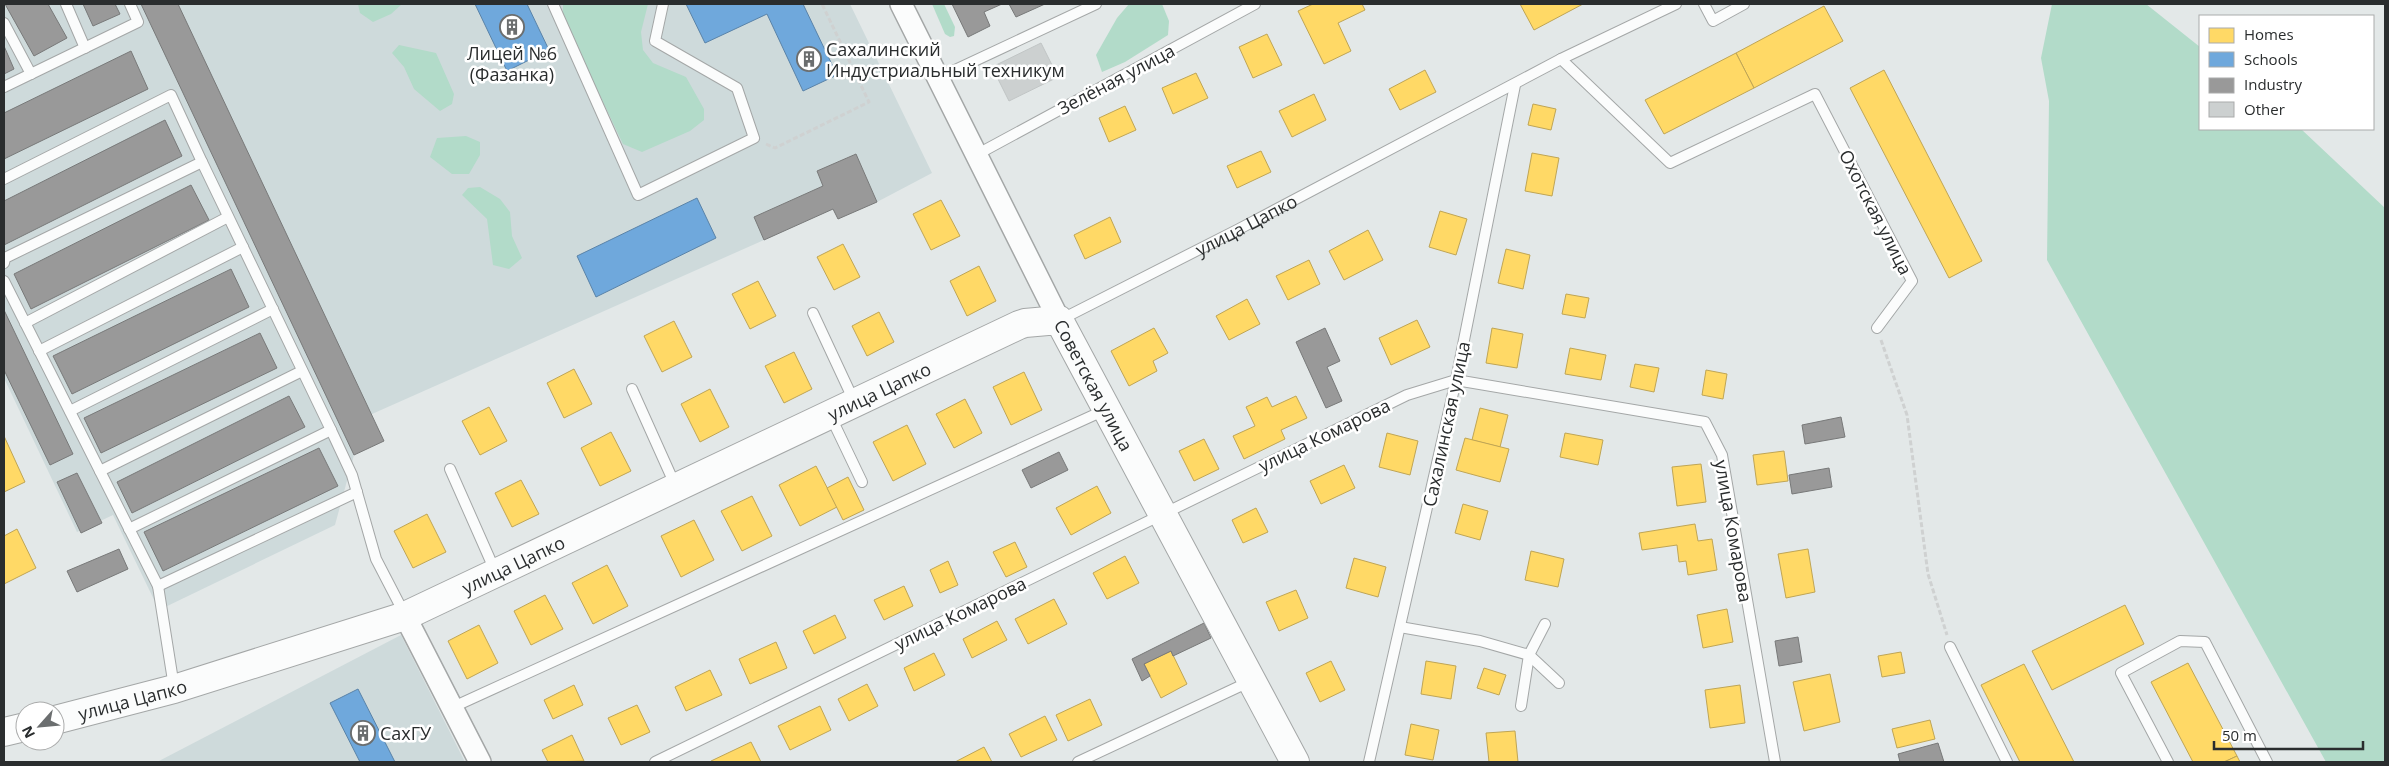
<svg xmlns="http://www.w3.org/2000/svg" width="2389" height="766" font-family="'Open Sans',sans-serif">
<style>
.built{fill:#cedadb}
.green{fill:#b2dbc9}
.homes{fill:#ffd966;stroke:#bfa555}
.schools{fill:#6fa8dc;stroke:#5a83a8}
.industry{fill:#999;stroke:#787979}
.building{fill:#ccd0d0;stroke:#c1c5c5}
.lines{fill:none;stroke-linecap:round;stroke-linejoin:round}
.lane-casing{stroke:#a4a7a7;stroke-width:12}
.street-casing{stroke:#a4a7a7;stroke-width:24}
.secondary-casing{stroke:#a4a7a7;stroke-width:30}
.path{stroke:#cfd1d1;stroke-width:3;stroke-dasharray:5 2.5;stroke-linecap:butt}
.lane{stroke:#fbfcfc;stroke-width:10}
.street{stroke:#fbfcfc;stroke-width:21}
.secondary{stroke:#fbfcfc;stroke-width:28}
.labels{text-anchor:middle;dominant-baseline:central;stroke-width:5;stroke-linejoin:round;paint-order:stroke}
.poi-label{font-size:18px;fill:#2a2d2e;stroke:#fff;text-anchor:start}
.street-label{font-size:18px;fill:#2a2d2e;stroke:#fff}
</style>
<rect width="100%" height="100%" fill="#e3e8e8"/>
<g class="built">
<polygon points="4,4 850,4 932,173 877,202 855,154 817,171 823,186 754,217 764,240 372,414 354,455 335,525 159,610 113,515 77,532 4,378"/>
<polygon points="401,635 465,762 157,762"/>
</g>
<g class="green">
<polygon points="358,4 402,4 391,14 373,22 360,13"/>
<polygon points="563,4 648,4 641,32 643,50 653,63 686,77 704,109 704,120 690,131 642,152 623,144 563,18"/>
<polygon points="932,4 944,4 955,27 954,36 950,37 945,34"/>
<polygon points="1129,4 1162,4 1169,21 1168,35 1125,62 1102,72 1096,55 1117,18"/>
<polygon points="2052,4 2146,4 2200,47 2200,129 2301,129 2385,208 2385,762 2326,762 2047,260 2049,101 2041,58"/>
<polygon points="399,45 436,53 454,94 452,104 440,111 414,89 404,67 392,53"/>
<polygon points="466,136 480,142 480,155 469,174 452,174 430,157 437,138"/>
<polygon points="480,187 500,199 510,212 512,236 522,258 509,269 493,265 487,219 462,195 468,188"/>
</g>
<g class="homes">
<polygon points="1313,4 1362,4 1365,10 1338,23 1351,51 1324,64 1298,11"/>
<polygon points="1520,4 1583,4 1534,30"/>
<polygon points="1824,6 1843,41 1754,88 1736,53"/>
<polygon points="1267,34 1282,65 1253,78 1239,47"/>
<polygon points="1736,53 1754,88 1664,134 1645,100"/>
<polygon points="1425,70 1436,92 1400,110 1389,89"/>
<polygon points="1884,70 1982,261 1949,278 1850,88"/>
<polygon points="1196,73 1208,98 1173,114 1162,88"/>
<polygon points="1314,94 1326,120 1292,137 1279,111"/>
<polygon points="1533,104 1556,109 1551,130 1528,125"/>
<polygon points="1125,106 1136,130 1109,142 1099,118"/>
<polygon points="1261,151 1271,172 1237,188 1227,166"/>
<polygon points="1532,153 1559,158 1552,196 1525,191"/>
<polygon points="941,200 960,236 931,250 913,214"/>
<polygon points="1440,211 1467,219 1456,255 1429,247"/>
<polygon points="1110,217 1121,242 1085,259 1074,235"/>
<polygon points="1368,230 1383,260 1344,280 1329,251"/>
<polygon points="843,244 860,277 834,290 817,257"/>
<polygon points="1506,249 1530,255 1523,289 1498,283"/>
<polygon points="1309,260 1320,284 1288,300 1276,276"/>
<polygon points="979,266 996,301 967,316 950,281"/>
<polygon points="758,281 776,316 750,329 732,294"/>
<polygon points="1566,294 1589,298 1585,318 1562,314"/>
<polygon points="1247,299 1260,324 1229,340 1216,316"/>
<polygon points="879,312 894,342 867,356 852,326"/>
<polygon points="1417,320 1430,347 1391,365 1379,338"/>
<polygon points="674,321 692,357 662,372 644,336"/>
<polygon points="1154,328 1168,353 1153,361 1157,371 1129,386 1111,351"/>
<polygon points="1492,328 1523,334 1517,368 1486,363"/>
<polygon points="1570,348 1606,355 1601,380 1565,374"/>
<polygon points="794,352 812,389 784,403 765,366"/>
<polygon points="1635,364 1659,368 1654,392 1630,387"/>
<polygon points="574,369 592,404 564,418 547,383"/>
<polygon points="1706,370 1727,374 1723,399 1702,395"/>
<polygon points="1024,372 1042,410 1011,425 993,387"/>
<polygon points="710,389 729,427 700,442 681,404"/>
<polygon points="1296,396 1307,418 1281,430 1285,439 1244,459 1233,436 1255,426 1246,407 1267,397 1272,407"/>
<polygon points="965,399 982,433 954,448 936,414"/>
<polygon points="489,407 507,441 480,455 462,421"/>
<polygon points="1480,408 1508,415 1500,447 1472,440"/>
<polygon points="907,425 926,464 893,481 873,442"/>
<polygon points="611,432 631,471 600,486 581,448"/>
<polygon points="1387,433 1418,441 1410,475 1379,467"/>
<polygon points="1565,433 1603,440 1598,465 1560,457"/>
<polygon points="4,436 25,482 4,492"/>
<polygon points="1465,438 1509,449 1500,482 1456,470"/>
<polygon points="1204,439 1219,469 1194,481 1179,451"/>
<polygon points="1784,451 1788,481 1757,485 1753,455"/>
<polygon points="1701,464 1706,502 1677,506 1672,467"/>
<polygon points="1344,465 1355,488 1321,504 1310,481"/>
<polygon points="816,466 837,507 800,526 779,485"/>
<polygon points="848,477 864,510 843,520 827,488"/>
<polygon points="521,480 539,514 512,527 495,493"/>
<polygon points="1097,486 1111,513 1071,535 1056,508"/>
<polygon points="752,496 772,536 742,551 721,511"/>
<polygon points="1463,504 1488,511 1480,540 1455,533"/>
<polygon points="1256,508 1268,532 1243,543 1232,520"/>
<polygon points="427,514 446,552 413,568 394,531"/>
<polygon points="694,520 714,560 681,577 661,536"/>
<polygon points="1695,524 1698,541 1712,539 1717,570 1688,575 1686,561 1679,562 1677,545 1642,550 1639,533"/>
<polygon points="17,529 36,568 4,584 4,536"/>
<polygon points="1015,542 1027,567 1006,577 993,552"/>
<polygon points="1808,549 1815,592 1786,598 1778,554"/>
<polygon points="1531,551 1564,559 1558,587 1525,580"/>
<polygon points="1125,556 1139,583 1107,599 1093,573"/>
<polygon points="1354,558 1386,567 1378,597 1346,588"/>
<polygon points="948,561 958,585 940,593 930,570"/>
<polygon points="607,565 628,606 593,624 572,583"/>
<polygon points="904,586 913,606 884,620 874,600"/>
<polygon points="1296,590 1308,618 1279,631 1266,602"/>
<polygon points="545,595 563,629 531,645 514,611"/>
<polygon points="1054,599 1067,624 1028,644 1015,619"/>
<polygon points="2125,605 2144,644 2052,690 2032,651"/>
<polygon points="1727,609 1733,642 1703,648 1697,615"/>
<polygon points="835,615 846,638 814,654 803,631"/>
<polygon points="997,621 1007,640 972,658 963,639"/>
<polygon points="479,625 498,663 467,679 448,641"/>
<polygon points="776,642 787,668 750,684 739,659"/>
<polygon points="1171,651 1187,684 1161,698 1144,664"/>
<polygon points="1901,652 1905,673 1882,677 1878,656"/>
<polygon points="934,653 945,675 914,691 904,668"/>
<polygon points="1331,661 1345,690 1320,702 1306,673"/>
<polygon points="1426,661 1456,666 1451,699 1421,694"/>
<polygon points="2188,663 2237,756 2224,762 2193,762 2151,682"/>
<polygon points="2024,664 2074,762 2020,762 1981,685"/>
<polygon points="1484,668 1506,675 1499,695 1477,688"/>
<polygon points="710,670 722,695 686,711 675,687"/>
<polygon points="1830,674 1840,722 1804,731 1793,682"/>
<polygon points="867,684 878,706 849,721 838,699"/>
<polygon points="574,685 583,705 553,719 544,700"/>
<polygon points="1740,685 1745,723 1710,728 1705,690"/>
<polygon points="1090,699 1102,725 1068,741 1056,715"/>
<polygon points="637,705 650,732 621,745 608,718"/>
<polygon points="820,706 831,730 790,750 778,726"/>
<polygon points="1045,716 1057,740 1021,757 1009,734"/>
<polygon points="1930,720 1935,739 1897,748 1892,729"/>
<polygon points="1411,724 1439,730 1433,760 1405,755"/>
<polygon points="1515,731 1518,762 1489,762 1486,733"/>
<polygon points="572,735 584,761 548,762 542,750"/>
<polygon points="751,742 761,762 712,762 711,761"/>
<polygon points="984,747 992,762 955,762"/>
<polygon points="2237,756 2240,762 2224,762"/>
</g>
<g class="schools">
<polygon points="475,4 527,4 549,50 507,71"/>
<polygon points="686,4 803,4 837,75 803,91 767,14 705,43"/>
<polygon points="697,198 716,238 596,297 577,256"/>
<polygon points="358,689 395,762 360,762 330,703"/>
</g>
<g class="industry">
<polygon points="5,4 48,4 67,38 34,56"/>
<polygon points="83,4 115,4 120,14 93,26"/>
<polygon points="141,4 178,4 384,441 354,455"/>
<polygon points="952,4 1002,4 984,12 990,26 968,37"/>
<polygon points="1009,4 1045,4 1016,17"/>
<polygon points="4,46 14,69 4,74"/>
<polygon points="131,51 148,89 4,159 4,113"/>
<polygon points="165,120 182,156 4,245 4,201"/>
<polygon points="856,154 877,202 838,219 833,209 764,240 754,217 823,186 817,171"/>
<polygon points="191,185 209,220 31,309 14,274"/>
<polygon points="231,269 249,307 72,394 53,356"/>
<polygon points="4,310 73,454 50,465 4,370"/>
<polygon points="1325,328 1340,361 1327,367 1342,401 1326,408 1296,342"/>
<polygon points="260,333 277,368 101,453 84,418"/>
<polygon points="289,396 305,427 132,513 117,482"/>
<polygon points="1841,417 1845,437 1805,444 1802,425"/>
<polygon points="319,448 338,486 163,571 144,532"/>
<polygon points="1059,452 1068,470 1031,488 1022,470"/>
<polygon points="1829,468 1832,487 1792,494 1789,475"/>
<polygon points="77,473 102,523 81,533 57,482"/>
<polygon points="119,549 128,569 77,592 67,571"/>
<polygon points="1204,623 1211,638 1173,656 1171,651 1144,664 1150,676 1142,681 1132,659"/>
<polygon points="1798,637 1802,662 1779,666 1775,641"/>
<polygon points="1938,743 1944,762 1900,762 1898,754"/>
</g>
<polygon class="building" points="1041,43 1058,77 1009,101 992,67"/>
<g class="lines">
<defs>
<g id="lane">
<polyline points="66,4 85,48"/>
<polyline points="553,4 638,195 754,138 737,88 655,41 663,4"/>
<polyline points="1704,4 1713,21 1744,4"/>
<polyline points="4,23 31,74"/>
<polyline points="1561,59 1670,163 1815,94 1912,281 1877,328"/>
<polyline points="938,78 1096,4"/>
<polyline points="4,87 138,22 130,4"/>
<polyline points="976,155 1255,4"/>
<polyline points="4,179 171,95 202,162"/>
<polyline points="4,263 5,258 202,162 331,430 129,529"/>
<polyline points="4,281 158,586 174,687"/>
<polyline points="813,313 854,401"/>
<path id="s1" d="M1060,320L1239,229L1561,59L1676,4"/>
<polyline points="25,323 228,217"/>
<polyline points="39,351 243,247"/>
<polyline points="632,389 676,487"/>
<polyline points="70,411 273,309"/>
<polyline points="830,415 862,482"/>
<polyline points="331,430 352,475 376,559 405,615"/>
<polyline points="450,469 496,573"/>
<polyline points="100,471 302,371"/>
<polyline points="158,586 357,492"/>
<polyline points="1400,627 1480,641 1529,655 1559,683"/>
<polyline points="1950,647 2007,762"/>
<polyline points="1521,706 1529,655 1545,624"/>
<polyline points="451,708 1105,410"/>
<polyline points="655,762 1407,395 1456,380 1705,422 1722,455 1775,762"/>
<polyline points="1078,762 1251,681"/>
<polyline points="1369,762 1456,380 1515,85"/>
<polyline points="2168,762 2121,673 2180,641 2205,642 2267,762"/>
</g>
<g id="street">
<polyline points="901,4 1059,320"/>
<polyline points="405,616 480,762"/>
</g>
<g id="secondary">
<path id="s2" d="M55,720L174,689L405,616L1019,325L1025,323L1059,320L1295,762"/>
<polyline points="4,732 25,727"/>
</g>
</defs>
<use href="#lane" class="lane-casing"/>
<use href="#street" class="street-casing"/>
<use href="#secondary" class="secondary-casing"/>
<g class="path">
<polyline points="766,144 775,148 869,102 822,4"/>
<polyline points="1881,340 1907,415 1928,574 1947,635"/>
</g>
<use href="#lane" class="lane"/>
<use href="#street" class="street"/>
<use href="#secondary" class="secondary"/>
</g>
<defs>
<symbol id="building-ring" viewBox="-11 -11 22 22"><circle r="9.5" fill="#fff" stroke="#6b6e6f" stroke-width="1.5"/><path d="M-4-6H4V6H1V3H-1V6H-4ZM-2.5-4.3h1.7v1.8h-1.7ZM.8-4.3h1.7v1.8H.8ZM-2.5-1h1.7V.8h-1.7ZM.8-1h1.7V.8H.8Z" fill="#6b6e6f"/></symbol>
</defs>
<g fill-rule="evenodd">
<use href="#building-ring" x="498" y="13" width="28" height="28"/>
<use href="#building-ring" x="795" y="45" width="28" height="28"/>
<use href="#building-ring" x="349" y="719" width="28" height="28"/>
</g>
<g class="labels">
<g class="poi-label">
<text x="826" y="49">Сахалинский<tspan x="826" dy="21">Индустриальный техникум</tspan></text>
<text x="512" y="53" text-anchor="middle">Лицей №6<tspan x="512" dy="21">(Фазанка)</tspan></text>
<text x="380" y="733">СахГУ</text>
</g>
<g class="street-label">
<text transform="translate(1116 79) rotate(-28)">Зелёная улица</text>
<text transform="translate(1876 212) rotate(63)">Охотская улица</text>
<text stroke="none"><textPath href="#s1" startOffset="209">улица Цапко</textPath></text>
<text stroke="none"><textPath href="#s2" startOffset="1159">Советская улица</textPath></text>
<text stroke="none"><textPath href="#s2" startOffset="890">улица Цапко</textPath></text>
<text transform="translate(1446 424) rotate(-78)">Сахалинская улица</text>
<text transform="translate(1324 435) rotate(-26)">улица Комарова</text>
<text transform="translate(1734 531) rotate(80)">улица Комарова</text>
<text stroke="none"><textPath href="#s2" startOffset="485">улица Цапко</textPath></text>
<text transform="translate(960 613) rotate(-26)">улица Комарова</text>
<text stroke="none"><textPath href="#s2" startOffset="80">улица Цапко</textPath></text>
</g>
</g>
<rect width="2389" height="766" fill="none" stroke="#2a2d2e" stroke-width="10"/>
<rect x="2199" y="15" width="175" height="115" fill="#ffffff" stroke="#aaabab"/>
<rect x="2209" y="28" width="25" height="15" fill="#ffd966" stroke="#aaabab"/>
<text x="2244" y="40" font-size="15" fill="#2a2d2e">Homes</text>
<rect x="2209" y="52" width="25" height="15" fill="#6fa8dc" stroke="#aaabab"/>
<text x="2244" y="65" font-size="15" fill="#2a2d2e">Schools</text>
<rect x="2209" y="78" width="25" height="15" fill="#999999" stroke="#aaabab"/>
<text x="2244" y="90" font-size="15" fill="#2a2d2e">Industry</text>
<rect x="2209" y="102" width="25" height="15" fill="#ccd0d0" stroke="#aaabab"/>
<text x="2244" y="115" font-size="15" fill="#2a2d2e">Other</text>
<g transform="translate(40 726) rotate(243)"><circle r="24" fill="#ffffff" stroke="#aaabab"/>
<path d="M0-4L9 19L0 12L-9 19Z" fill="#6b6e6f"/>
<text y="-8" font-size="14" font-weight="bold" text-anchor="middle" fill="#2a2d2e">N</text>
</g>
<path d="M2214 741v8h149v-8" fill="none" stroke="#2a2d2e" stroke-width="2.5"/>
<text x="2222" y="741" font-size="15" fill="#2a2d2e" stroke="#ffffff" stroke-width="4" paint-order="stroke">50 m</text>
</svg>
